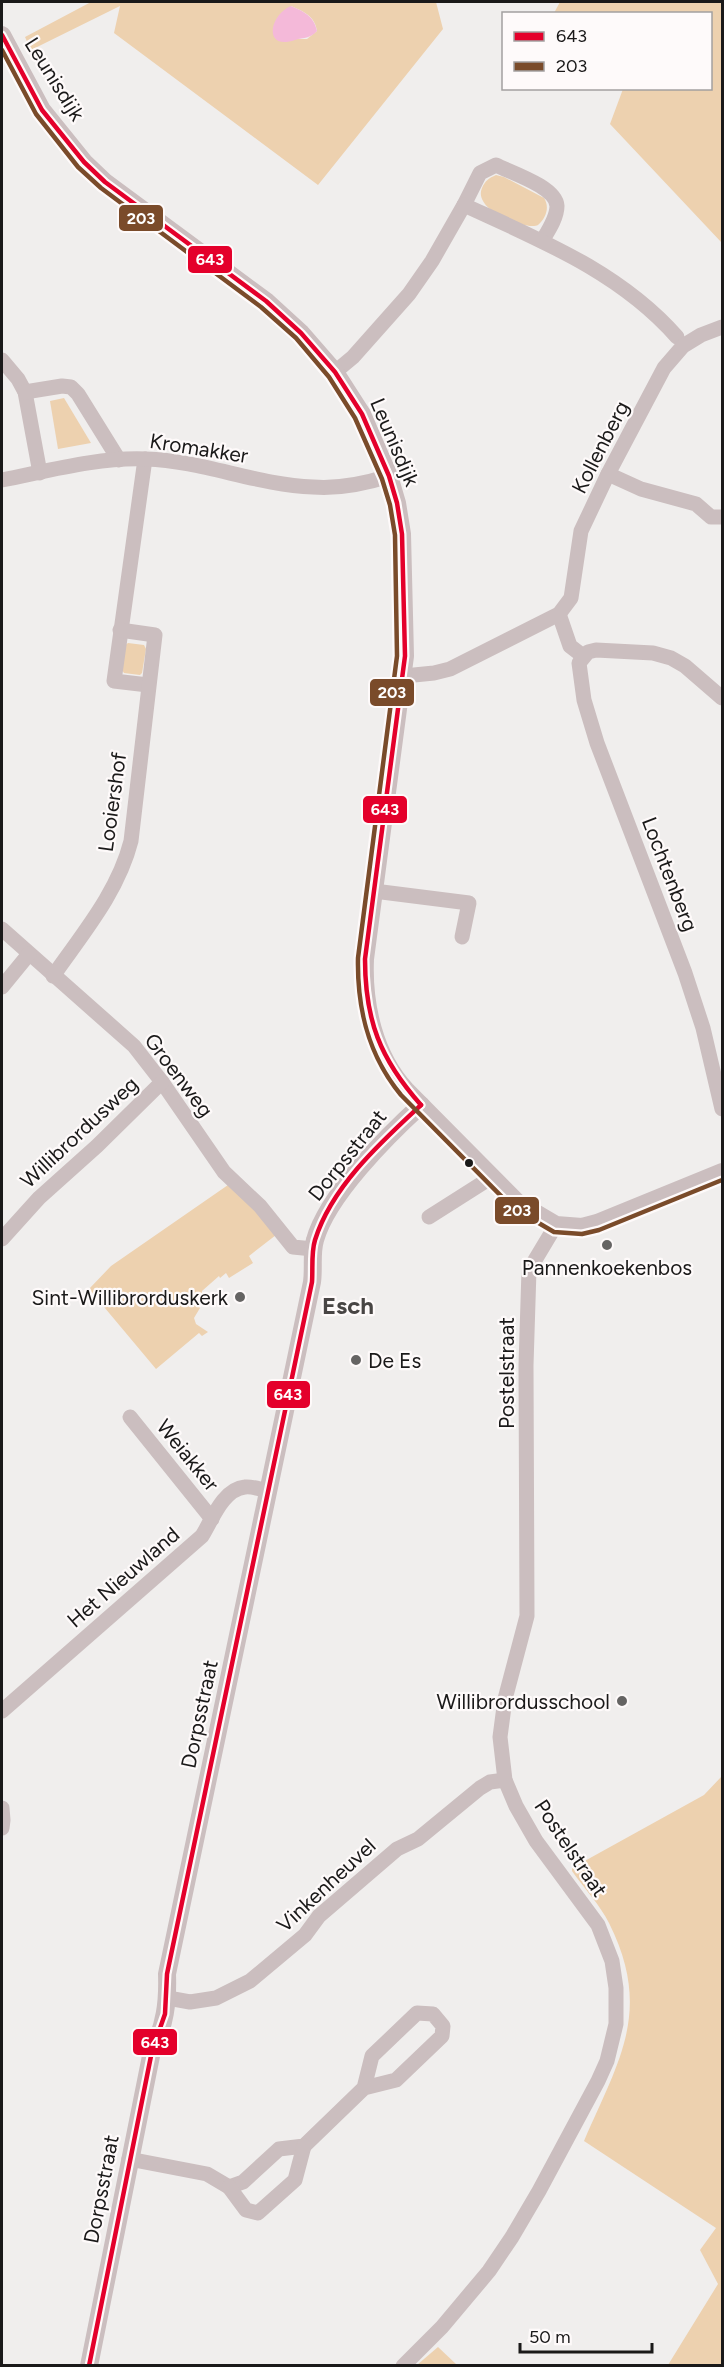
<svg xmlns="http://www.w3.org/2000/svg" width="724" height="2367" font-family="Figtree,sans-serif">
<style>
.green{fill:#edd1af;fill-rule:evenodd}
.water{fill:#f4b9d9}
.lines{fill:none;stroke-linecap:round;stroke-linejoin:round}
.minor{stroke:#cbbebf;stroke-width:15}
.tertiary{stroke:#cbbebf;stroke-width:18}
.bus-1-casing{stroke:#fefafa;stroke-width:9}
.bus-2-casing{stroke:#fefafa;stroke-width:9}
.bus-1{stroke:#e4002b;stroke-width:4.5}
.bus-2{stroke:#7a4b2a;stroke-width:4.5}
.bus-dot{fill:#1a1919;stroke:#fefafa;stroke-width:2}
.poi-dot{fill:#656463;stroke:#fefafa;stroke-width:2}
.labels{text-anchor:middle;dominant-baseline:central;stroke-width:4.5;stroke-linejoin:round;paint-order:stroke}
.street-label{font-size:21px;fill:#1a1919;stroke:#fefafa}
.poi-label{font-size:21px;fill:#1a1919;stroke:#fefafa;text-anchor:end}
.quarter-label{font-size:24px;font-weight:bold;fill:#484544;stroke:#fefafa}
.line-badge{stroke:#fefafa;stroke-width:2}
.badge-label{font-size:16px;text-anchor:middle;font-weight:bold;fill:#fff}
</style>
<rect width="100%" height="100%" fill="#f0eeed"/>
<g class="green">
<path d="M91,2H436L443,29L318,185L114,33L120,6L31,50L25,37ZM291,6C303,11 315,16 317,31L307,39H296Z"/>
<polygon points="560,2 722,2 722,243 610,124 623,89 710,88 710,14 554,13"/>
<path d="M496,175L504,177L544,198C550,207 546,218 538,225C527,231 472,210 482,188C485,181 489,178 496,175Z"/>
<polygon points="64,398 91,443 58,449 50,401"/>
<polygon points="128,643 144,645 146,649 142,673 140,675 124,673 122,670 124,646"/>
<polygon points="228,1185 253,1208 276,1235 249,1256 253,1263 229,1278 226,1273 220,1278 219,1276 202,1291 202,1297 206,1301 199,1306 200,1308 194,1318 196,1324 208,1332 202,1336 199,1333 156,1369 89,1289 111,1266"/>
<path d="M722,1776V2365H668L718,2284L700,2250L716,2228L584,2141C619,2060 653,2011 609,1923C600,1905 584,1888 572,1871V1868L704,1795Z"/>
<polygon points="438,2347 457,2365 417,2365"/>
</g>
<path class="water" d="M291,6C303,11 314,16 317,31C310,39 304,37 295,40C264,51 268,16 291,6Z"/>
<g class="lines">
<g class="minor">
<path d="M464,205L480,173L496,165C512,173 556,187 557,206C557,218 548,231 542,241"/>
<polyline points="2,360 18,379 25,392 40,473"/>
<path d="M335,372L353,357L409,294L432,261L464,205C540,240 620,272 677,337"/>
<polyline points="25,392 62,386 71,387 78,394 119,460"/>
<polyline points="145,459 114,681 148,685"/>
<polyline points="608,474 641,489 696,504 711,517 722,517"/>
<path d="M2,480C48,471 98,457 146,459C203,461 257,485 313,487C339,489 364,484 389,476"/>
<polyline points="559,614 570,646 583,656"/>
<polyline points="404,676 434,673 450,669 559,614 571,598 581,531 608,474 664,368 683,346 701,335 722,327"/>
<polyline points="722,698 685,666 671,658 653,653 596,650 588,652 579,663 584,700 597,743 685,973 703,1028 722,1109"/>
<polyline points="374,891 469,903 462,937"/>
<polyline points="2,929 134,1046 162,1082 224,1172 260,1206 293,1247 313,1249"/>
<path d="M53,976C83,933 118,892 131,841L155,635L120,630"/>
<polyline points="2,987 29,954"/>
<polyline points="429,1217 492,1177"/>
<polyline points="2,1239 39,1198 97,1146 162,1082"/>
<polyline points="130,1417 212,1519"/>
<path d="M2,1711L202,1536C212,1520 223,1489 245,1487C252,1486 262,1490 269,1491"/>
<polyline points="2,1808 3,1820 2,1828"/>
<polyline points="168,1998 190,2002 216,1998 250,1981 305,1935 319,1916 397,1849 418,1839 480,1788 490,1782 505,1780"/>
<polyline points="129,2159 207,2174 229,2187 243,2182 279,2149 304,2146 364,2088 396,2080 442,2036 443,2026 433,2014 417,2013 372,2056 364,2088"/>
<polyline points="229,2187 246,2210 258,2213 295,2180 304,2146"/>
<polyline points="403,2366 442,2327 489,2271 512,2237 539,2191 598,2081 607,2061 616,2024 616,1988 612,1961 598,1925 536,1841 516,1806 505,1780 500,1737 505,1699 527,1616 526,1365 529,1270 556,1225"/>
</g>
<g class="tertiary">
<path d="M2,35L42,110L84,162L105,182L266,301L301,333L335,372L362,414L389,476L397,503L402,534L405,656L365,959C363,1005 374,1055 406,1090L517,1202L556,1225L582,1227L597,1223L722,1172"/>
<path d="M89,2366L152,2051C165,2026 168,2002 167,1974L312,1282C314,1268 311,1253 315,1240C327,1196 387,1136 421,1105"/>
</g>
<defs>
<g id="bus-1">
<path d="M2,35L42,110L84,162L105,182L266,301L301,333L335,372L362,414L389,476L397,503L402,534L405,656L365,959C365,1020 380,1059 421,1105"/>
<path d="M89,2366L152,2051L165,2014L167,1974L312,1282C313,1268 311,1253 315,1240C332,1186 381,1142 421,1105"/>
</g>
<path id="bus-2" d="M2,50L36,114L78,167L101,188L261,307L296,338L329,377L355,418L382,479L390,505L395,535L397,656L358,958C357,1009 368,1055 401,1095L513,1208L554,1232L582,1234L599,1230L722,1180"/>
</defs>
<use href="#bus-1" class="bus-1-casing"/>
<use href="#bus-2" class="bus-2-casing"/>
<use href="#bus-1" class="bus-1"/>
<use href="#bus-2" class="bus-2"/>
</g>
<circle class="bus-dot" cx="469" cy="1163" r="5"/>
<g class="poi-dot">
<circle cx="607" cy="1245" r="6"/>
<circle cx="240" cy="1297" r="6"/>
<circle cx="356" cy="1360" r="6"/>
<circle cx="622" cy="1701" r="6"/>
</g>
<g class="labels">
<g class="street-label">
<text transform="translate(55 79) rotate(58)">Leunisdijk</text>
<text transform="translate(395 442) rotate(67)">Leunisdijk</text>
<text transform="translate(600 447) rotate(-63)">Kollenberg</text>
<text transform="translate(199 448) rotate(9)">Kromakker</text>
<text transform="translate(112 802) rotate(-82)">Looiershof</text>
<text transform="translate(670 874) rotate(69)">Lochtenberg</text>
<text transform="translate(179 1075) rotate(53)">Groenweg</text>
<text transform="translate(79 1132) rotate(-43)">Willibrordusweg</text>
<text transform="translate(347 1155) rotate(-51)">Dorpsstraat</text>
<text transform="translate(506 1373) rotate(-90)">Postelstraat</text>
<text transform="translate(188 1455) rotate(51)">Weiakker</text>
<text transform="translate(123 1577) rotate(-41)">Het Nieuwland</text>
<text transform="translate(199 1714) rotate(-78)">Dorpsstraat</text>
<text transform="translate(571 1848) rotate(56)">Postelstraat</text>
<text transform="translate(326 1885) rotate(-43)">Vinkenheuvel</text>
<text transform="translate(101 2189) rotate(-79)">Dorpsstraat</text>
</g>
<g class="poi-label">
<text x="607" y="1267" text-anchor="middle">Pannenkoekenbos</text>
<text x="228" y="1297">Sint-Willibrorduskerk</text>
<text x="368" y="1360" text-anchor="start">De Es</text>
<text x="610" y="1701">Willibrordusschool</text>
</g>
<g class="quarter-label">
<text x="348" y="1305">Esch</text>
</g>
</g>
<g class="line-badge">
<rect x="118" y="204" width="46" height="28" rx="6" fill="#7a4b2a"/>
<rect x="187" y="245" width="46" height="29" rx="6" fill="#e4002b"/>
<rect x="369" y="678" width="46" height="29" rx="6" fill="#7a4b2a"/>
<rect x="362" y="795" width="46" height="29" rx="6" fill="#e4002b"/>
<rect x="494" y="1196" width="46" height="29" rx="6" fill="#7a4b2a"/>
<rect x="266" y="1380" width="45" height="29" rx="6" fill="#e4002b"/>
<rect x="132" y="2028" width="46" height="28" rx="6" fill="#e4002b"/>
</g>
<g class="badge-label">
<text x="141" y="224">203</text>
<text x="210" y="265">643</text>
<text x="392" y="698">203</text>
<text x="385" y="815">643</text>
<text x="517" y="1216">203</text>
<text x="288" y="1400">643</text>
<text x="155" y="2048">643</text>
</g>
<rect width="724" height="2367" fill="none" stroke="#1a1919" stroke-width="6"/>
<rect x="502" y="12" width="210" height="78" fill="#fefafa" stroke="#a3a0a0" stroke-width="1.5"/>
<rect x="514" y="32" width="30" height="9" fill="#e4002b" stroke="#a3a0a0" stroke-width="1.5"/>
<text x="556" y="42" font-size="18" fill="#1a1919">643</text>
<rect x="514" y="62" width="30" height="9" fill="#7a4b2a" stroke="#a3a0a0" stroke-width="1.5"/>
<text x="556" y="72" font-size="18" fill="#1a1919">203</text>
<path d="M520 2343v9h132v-9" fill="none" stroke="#1a1919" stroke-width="3"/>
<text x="529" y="2343" font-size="18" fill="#1a1919" stroke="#fefafa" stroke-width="4.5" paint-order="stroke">50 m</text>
</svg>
